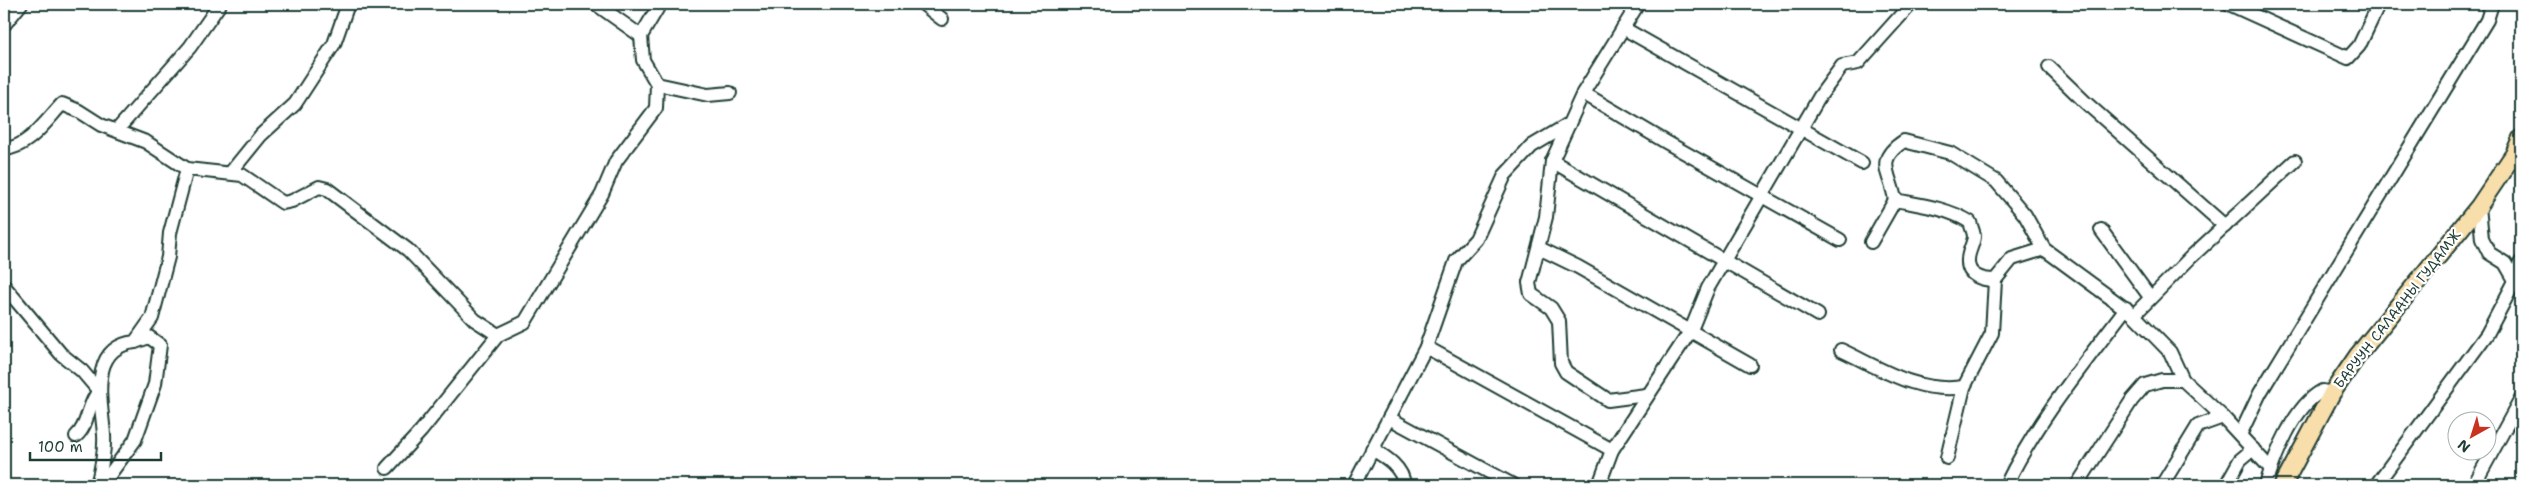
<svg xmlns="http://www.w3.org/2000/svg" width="2525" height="489" font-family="'Shantell Sans',sans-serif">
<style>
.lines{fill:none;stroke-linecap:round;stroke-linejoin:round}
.minor-casing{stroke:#1f3d34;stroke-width:16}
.major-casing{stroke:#1f3d34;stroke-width:20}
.minor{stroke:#fff;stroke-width:12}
.major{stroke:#f8deab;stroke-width:16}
.labels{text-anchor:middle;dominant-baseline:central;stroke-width:4.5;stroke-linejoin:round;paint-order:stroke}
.street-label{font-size:14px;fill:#1f3d34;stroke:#fff}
</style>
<rect width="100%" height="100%" fill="#fff"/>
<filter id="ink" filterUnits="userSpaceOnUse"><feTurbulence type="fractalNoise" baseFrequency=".02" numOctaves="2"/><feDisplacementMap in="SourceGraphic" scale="10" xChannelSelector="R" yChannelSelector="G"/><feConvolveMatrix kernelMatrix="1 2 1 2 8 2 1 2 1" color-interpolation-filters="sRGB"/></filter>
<g filter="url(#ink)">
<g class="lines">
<defs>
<g id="minor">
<polyline points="596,4 641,36"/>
<polyline points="923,4 942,19"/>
<polyline points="1638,4 1583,93 1552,161 1546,217 1529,283 1531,294 1551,308 1559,321 1561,363 1566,372 1608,400 1646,395"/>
<polyline points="2229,4 2348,58 2359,46 2379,4"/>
<polyline points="4,25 21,4"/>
<polyline points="1623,28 1862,163"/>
<polyline points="2049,67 2085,102 2225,226"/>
<polyline points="657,84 708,95 730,93"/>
<polyline points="1583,93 1666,142 1840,240"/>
<polyline points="117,130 190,47 220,4"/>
<path d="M4,149C28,148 46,121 62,104L79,111L101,125L146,142L187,169L242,175L283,203L292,201L319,187L327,189L408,250L475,320L498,335"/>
<polyline points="1552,161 1818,315"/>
<polyline points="231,172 261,135 295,104 334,44 348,4"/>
<path d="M1895,200C1921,205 1947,208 1970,222C1971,227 1974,232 1974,237C1973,245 1968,252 1968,260C1967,276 1982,280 1995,280"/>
<polyline points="2479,206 2482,239 2489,253 2505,263 2516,282"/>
<polyline points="2101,230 2150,297"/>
<path d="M1871,242L1895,200C1891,173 1873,161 1904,141L1950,153L1996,181L2025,215L2044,249L2134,315L2170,352L2183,380L2223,417L2271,469"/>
<polyline points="1539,248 1578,267 1750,365"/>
<path d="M4,286L61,354L82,371L99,391C87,404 89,425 76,436"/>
<polyline points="2134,315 2191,257 2295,161"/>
<polyline points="1426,347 1612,450"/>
<path d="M1841,350C1882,369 1918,394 1964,387"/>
<polyline points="1389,418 1513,485"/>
<polyline points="2240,435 2260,393 2487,20 2492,4"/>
<path d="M1372,449C1386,457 1403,468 1404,485"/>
<polyline points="1947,458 1964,387 1992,333 1995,280 2012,259 2044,249"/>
<polyline points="387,468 421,431 498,335 525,322 602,194 616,161 656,108 657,84 643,60 641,36 660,4"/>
<path d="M97,485C101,470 105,451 104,435C102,404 87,347 135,342L152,318L168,257L170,233L187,169"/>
<polyline points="102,485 135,440 155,384 160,345 149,337 135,342"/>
<polyline points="1354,485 1426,347 1456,261 1476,239 1505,175 1532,146 1569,124"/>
<polyline points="1599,485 1612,450 1691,330 1708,288 1820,96 1842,66 1858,63 1911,4"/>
<path d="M2006,485C2037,421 2083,365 2126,308"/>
<polyline points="2077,485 2132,400 2145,385 2162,380 2183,380"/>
<polyline points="2162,485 2198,426 2223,417"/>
<polyline points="2226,485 2240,460 2253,449"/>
<path d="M2266,485C2274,457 2294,406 2322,391L2332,393"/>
<polyline points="2376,485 2487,334 2515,281 2517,270 2521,262"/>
<polyline points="2474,485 2521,399"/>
</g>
<polyline id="major" points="2283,485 2332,393 2358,355 2479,206 2514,154 2521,138"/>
</defs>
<use href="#minor" class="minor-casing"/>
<use href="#major" class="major-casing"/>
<use href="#minor" class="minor"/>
<use href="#major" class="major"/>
</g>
</g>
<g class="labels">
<g class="street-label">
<text transform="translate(2397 309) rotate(-52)">БАРУУН САЛААНЫ ГУДАМЖ</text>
</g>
</g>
<rect width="2525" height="489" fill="none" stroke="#fff" stroke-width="20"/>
<rect x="10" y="10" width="2505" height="469" fill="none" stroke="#1f3d34" stroke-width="2" filter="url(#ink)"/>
<g transform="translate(2472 436) rotate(219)"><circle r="24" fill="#ffffff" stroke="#a5b1ae"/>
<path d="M0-4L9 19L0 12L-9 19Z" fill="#c8321e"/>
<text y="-8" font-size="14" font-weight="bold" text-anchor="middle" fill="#1f3d34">N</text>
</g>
<path d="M30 452v8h131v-8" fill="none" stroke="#1f3d34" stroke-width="2.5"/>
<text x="38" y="452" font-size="15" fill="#1f3d34" stroke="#ffffff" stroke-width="4" paint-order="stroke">100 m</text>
</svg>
